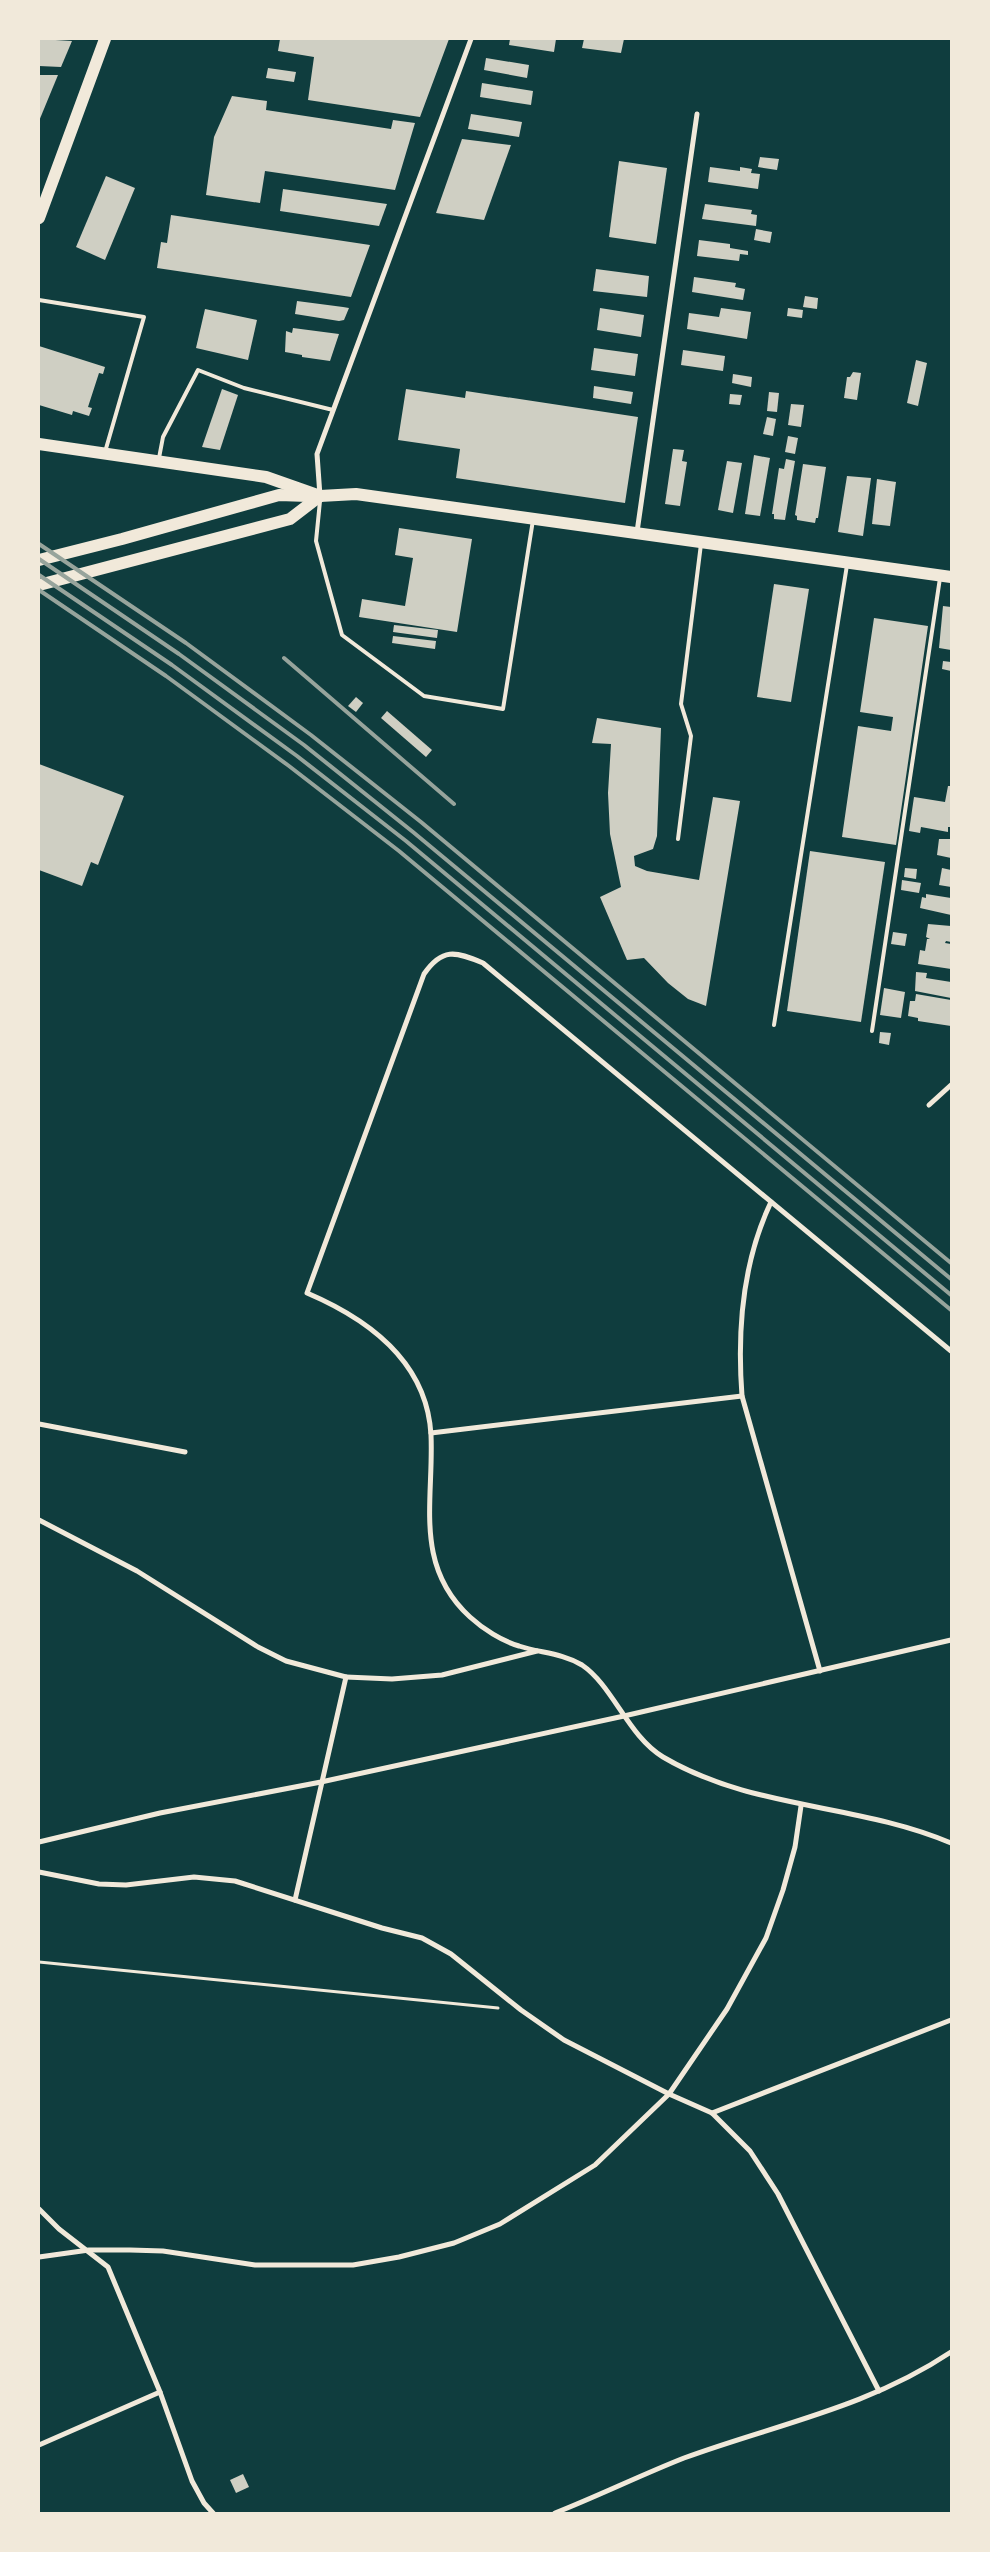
<svg xmlns="http://www.w3.org/2000/svg" width="990" height="2552" font-family="Rubik,sans-serif">
<style>
.building{fill:#cfcfc3}
.lines{fill:none;stroke-linecap:round;stroke-linejoin:round}
.path{stroke:#f1e9da;stroke-width:3}
.service{stroke:#f1e9da;stroke-width:4}
.minor{stroke:#f1e9da;stroke-width:5}
.primary{stroke:#f1e9da;stroke-width:12}
.rail{stroke:#97a49c;stroke-width:4}
</style>
<rect width="100%" height="100%" fill="#0f3d3e"/>
<g class="building">
<polygon points="39,39 72,41 61,67 39,66"/>
<polygon points="280,39 449,39 420,117 308,100 314,57 278,51"/>
<polygon points="510,39 556,39 554,52 509,45"/>
<polygon points="584,39 624,39 621,53 582,48"/>
<polygon points="486,58 529,65 527,78 484,70"/>
<polygon points="268,68 296,72 294,82 266,78"/>
<polygon points="39,75 58,75 39,121"/>
<polygon points="482,83 533,91 531,105 480,97"/>
<polygon points="232,96 267,101 266,110 391,129 393,120 415,123 395,190 265,171 260,203 206,195 214,137"/>
<polygon points="471,114 522,122 519,137 468,129"/>
<polygon points="462,139 511,145 484,220 436,213"/>
<polygon points="760,157 779,159 777,170 758,167"/>
<polygon points="619,161 667,168 656,244 609,237"/>
<polygon points="710,167 740,171 740,167 752,169 751,173 760,174 758,189 708,182"/>
<polygon points="106,176 135,188 105,260 76,247"/>
<polygon points="283,189 387,204 379,226 280,211"/>
<polygon points="705,204 752,210 751,214 757,215 756,226 702,219"/>
<polygon points="171,215 370,245 351,297 157,268 161,242 167,243"/>
<polygon points="756,229 772,232 770,243 754,240"/>
<polygon points="699,240 730,244 730,248 748,251 748,255 740,254 739,261 697,256"/>
<polygon points="596,269 649,276 647,297 593,291"/>
<polygon points="694,277 736,283 735,287 745,289 743,300 692,292"/>
<polygon points="805,296 818,298 817,309 803,307"/>
<polygon points="297,301 343,307 349,308 344,320 339,321 295,314"/>
<polygon points="600,308 644,315 641,337 597,330"/>
<polygon points="721,308 751,312 747,339 687,329 689,313 719,317"/>
<polygon points="788,308 803,310 802,318 787,316"/>
<polygon points="205,309 257,320 248,360 196,348"/>
<polygon points="293,328 339,334 330,361 302,357 302,355 285,352 286,331 292,333"/>
<polygon points="39,346 105,367 103,374 99,373 88,407 92,408 89,416 73,411 72,415 39,405"/>
<polygon points="594,348 638,354 635,376 591,370"/>
<polygon points="683,350 725,356 723,371 681,365"/>
<polygon points="916,360 927,363 918,406 907,403"/>
<polygon points="853,372 861,373 857,400 844,398 847,377 850,377"/>
<polygon points="733,374 752,377 751,387 732,383"/>
<polygon points="594,386 633,392 631,404 593,398"/>
<polygon points="222,389 238,395 220,450 202,447"/>
<polygon points="406,389 465,398 466,391 638,417 625,503 456,478 460,449 398,440"/>
<polygon points="769,392 779,393 777,412 767,411"/>
<polygon points="730,394 742,395 740,405 729,404"/>
<polygon points="791,404 804,405 801,427 788,425"/>
<polygon points="767,417 776,419 773,436 763,434"/>
<polygon points="788,436 798,438 795,454 785,452"/>
<polygon points="673,449 684,450 682,461 687,462 680,506 665,504"/>
<polygon points="754,455 770,458 760,516 745,514"/>
<polygon points="786,459 795,461 785,520 774,519 774,514 772,514 779,468 784,469"/>
<polygon points="727,461 742,463 733,513 718,510"/>
<polygon points="803,464 826,467 818,518 816,518 815,523 797,520 797,516 795,515"/>
<polygon points="847,476 871,478 863,536 838,532"/>
<polygon points="877,479 896,482 890,526 872,524"/>
<polygon points="399,528 472,539 457,632 359,617 362,599 405,606 413,558 395,555"/>
<polygon points="774,584 809,589 791,702 757,697"/>
<polygon points="943,606 951,607 951,650 939,648"/>
<polygon points="874,618 928,626 896,845 842,837 858,726 891,731 893,717 860,712"/>
<polygon points="394,625 438,630 437,638 393,632"/>
<polygon points="393,636 436,641 435,649 392,643"/>
<polygon points="943,661 951,662 951,671 942,669"/>
<polygon points="356,697 363,703 356,712 348,706"/>
<polygon points="387,711 432,750 426,757 381,718"/>
<polygon points="597,718 661,728 657,836 653,849 634,856 635,866 647,871 699,880 713,797 740,801 706,1006 688,999 668,983 644,958 627,960 600,897 621,887 610,834 608,793 611,744 592,743"/>
<polygon points="39,764 124,796 98,865 91,862 82,886 39,870"/>
<polygon points="948,786 951,786 951,827 948,827 948,832 921,827 920,833 909,831 914,797 945,802"/>
<polygon points="939,839 951,839 951,858 937,855"/>
<polygon points="810,851 885,862 861,1022 787,1011"/>
<polygon points="905,868 917,869 916,879 904,877"/>
<polygon points="942,868 951,870 951,887 939,885"/>
<polygon points="902,880 921,883 919,893 901,890"/>
<polygon points="926,894 951,898 951,915 920,908 922,897 926,898"/>
<polygon points="928,924 951,926 951,942 946,941 945,943 951,944 951,969 918,964 920,950 925,951 927,939 930,939 926,937"/>
<polygon points="893,932 907,934 905,946 891,944"/>
<polygon points="916,972 927,973 926,978 951,982 951,998 915,991"/>
<polygon points="884,988 905,992 901,1018 880,1015"/>
<polygon points="916,994 951,1000 951,1026 918,1021 918,1018 908,1016 910,1001 915,1001"/>
<polygon points="880,1032 891,1033 889,1045 879,1043"/>
<polygon points="243,2474 249,2487 236,2493 230,2480"/>
</g>
<g class="lines">
<polyline class="path" points="39,1962 498,2008"/>
<g class="service">
<polyline points="39,300 144,317 105,452"/>
<polyline points="159,458 163,437 198,370 244,388 333,410"/>
<polyline points="320,501 316,541 342,635 424,696 503,709 533,520"/>
<polyline points="678,839 691,736 681,704 701,544"/>
<polyline points="774,1025 847,565"/>
<polyline points="872,1031 940,578"/>
</g>
<g class="minor">
<polyline points="320,496 317,454 471,39"/>
<polyline points="637,532 697,114"/>
<polyline points="929,1105 951,1085"/>
<path d="M771,1202C742,1263 737,1330 742,1396L820,1671"/>
<path d="M951,1351L483,963C455,951 442,948 424,974L307,1293C368,1319 427,1361 431,1435C434,1500 413,1565 470,1617C483,1629 502,1641 519,1646C540,1653 562,1653 582,1665C613,1686 628,1736 663,1757C753,1810 857,1803 951,1843"/>
<polyline points="39,1424 185,1452"/>
<polyline points="431,1433 742,1396"/>
<polyline points="39,1520 137,1571 258,1647 286,1661 346,1677 295,1900"/>
<polyline points="346,1677 392,1679 442,1675 537,1651"/>
<polyline points="39,1842 160,1813 321,1782 624,1716 951,1640"/>
<polyline points="39,1872 99,1884 126,1885 194,1877 235,1881 382,1928 422,1938 451,1954 521,2010 564,2040 669,2094 712,2113 750,2151 778,2194 879,2391"/>
<polyline points="712,2113 951,2020"/>
<polyline points="39,2209 59,2229 108,2267 160,2392 192,2481 204,2503 213,2513"/>
<polyline points="39,2257 89,2250 130,2250 163,2251 255,2265 353,2265 399,2257 454,2243 500,2224 595,2165 669,2094 727,2009 766,1938 783,1890 795,1847 801,1806"/>
<polyline points="39,2445 160,2392"/>
<path d="M555,2513C598,2496 641,2475 684,2458C777,2424 867,2408 951,2352"/>
</g>
<g class="primary">
<polyline points="39,218 105,39"/>
<polyline points="39,444 266,477 320,496 356,494 951,577"/>
<polyline points="39,560 122,539 279,495 308,496"/>
<polyline points="39,585 290,519 320,496"/>
</g>
<g class="rail">
<polyline points="39,544 186,643 311,735 421,822 951,1263"/>
<polyline points="39,559 179,654 304,745 413,832 951,1279"/>
<polyline points="39,575 172,665 297,756 406,841 951,1295"/>
<polyline points="39,590 166,676 289,766 399,851 951,1310"/>
<polyline points="284,658 454,804"/>
</g>
</g>
<rect width="990" height="2552" fill="none" stroke="#f1e9da" stroke-width="80"/>
</svg>
